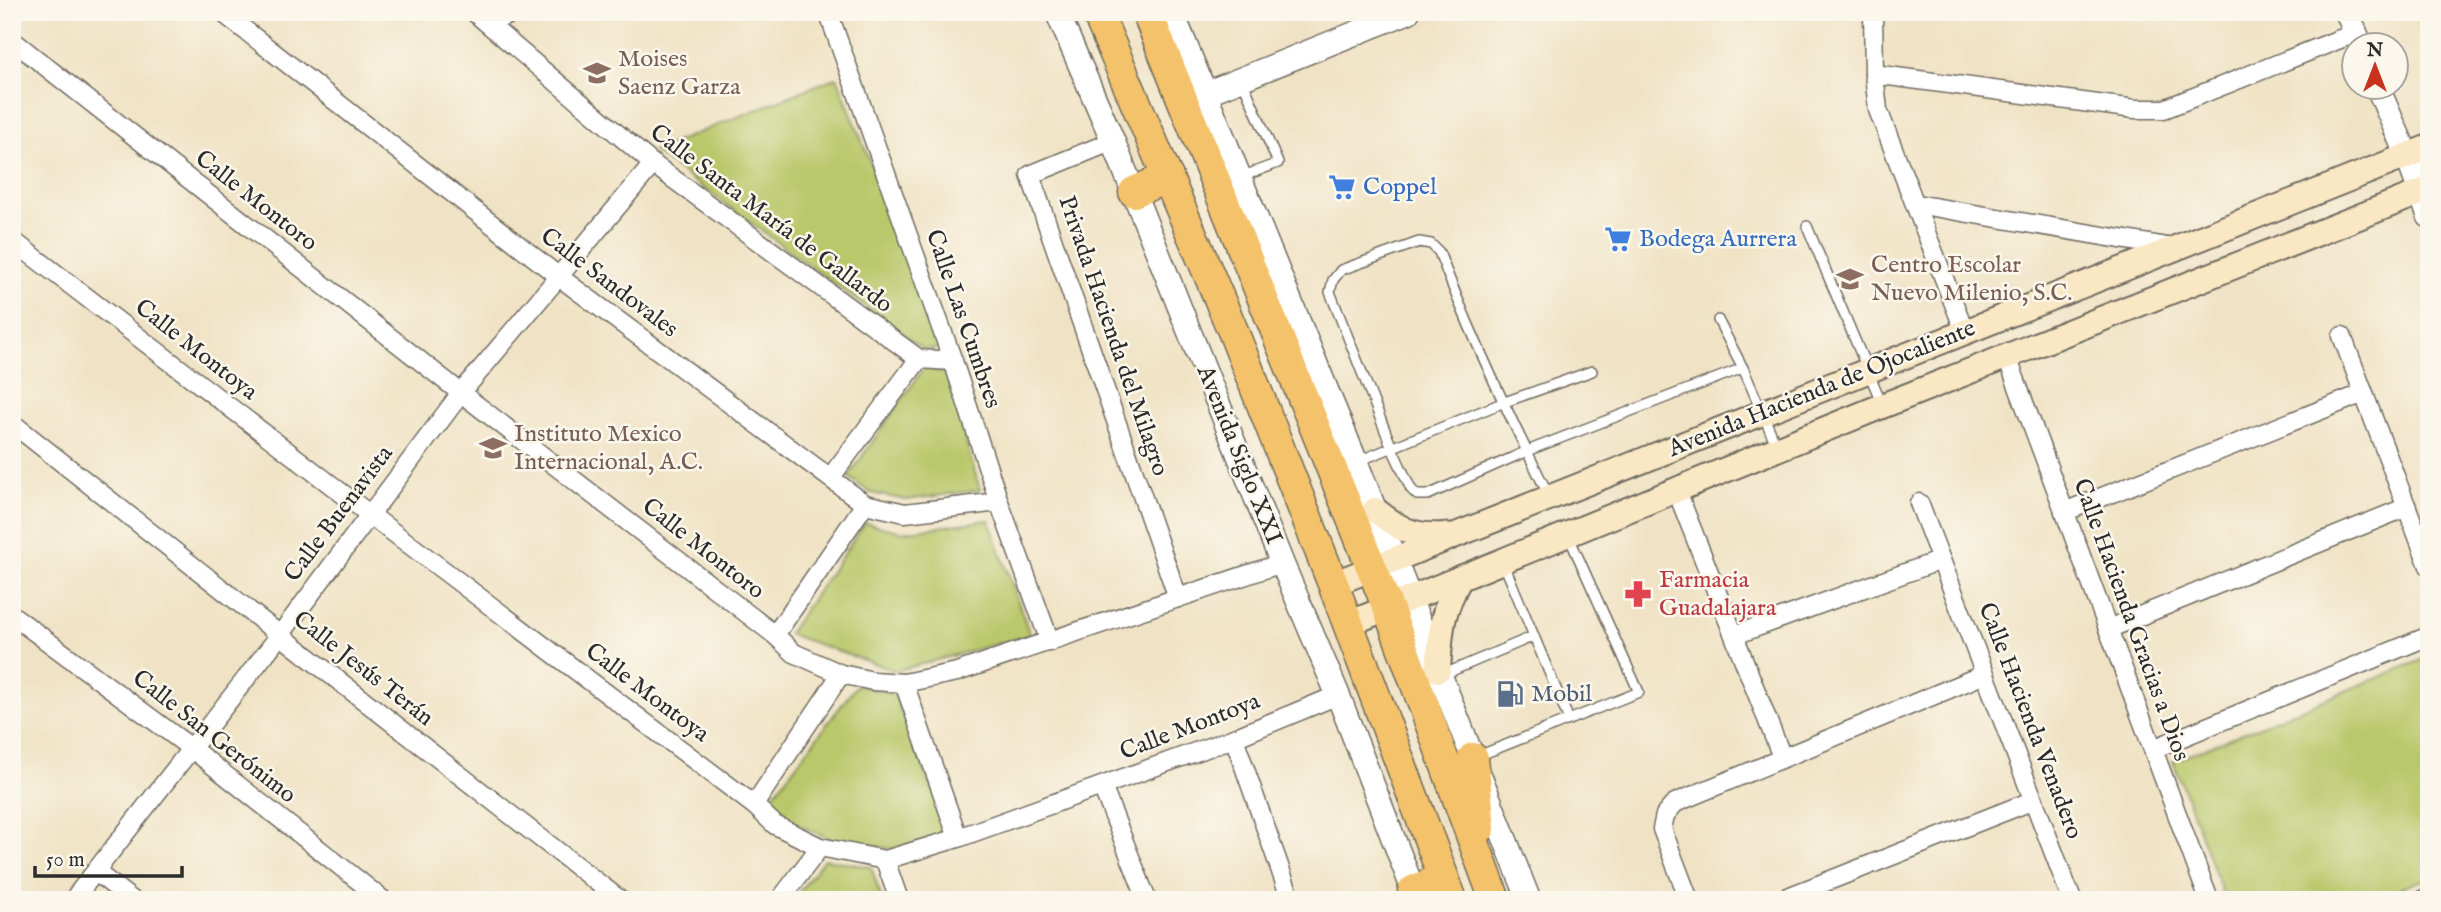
<svg xmlns="http://www.w3.org/2000/svg" width="2441" height="912" font-family="'IM FELL English',serif">
<style>
.green{fill:#b9c86a;stroke:#727a4a;stroke-width:2}
.lines{fill:none;stroke-linecap:round;stroke-linejoin:round}
.service-casing{stroke:#706b61;stroke-width:12}
.minor-casing{stroke:#706b61;stroke-width:21}
.tertiary-casing{stroke:#706b61;stroke-width:26}
.secondary-casing{stroke:#706b61;stroke-width:28}
.trunk-casing{stroke:#706b61;stroke-width:33}
.service{stroke:#fff;stroke-width:9}
.minor{stroke:#fff;stroke-width:18}
.tertiary{stroke:#fff;stroke-width:23}
.secondary{stroke:#fae7c3;stroke-width:24}
.trunk{stroke:#f3c26a;stroke-width:30}
.labels{text-anchor:middle;dominant-baseline:central;stroke-width:5;stroke-linejoin:round;paint-order:stroke}
.education-label{font-size:24px;fill:#785e54;stroke:#fbf7ec;text-anchor:start}
.shop-label{font-size:24px;fill:#366cbe;stroke:#fbf7ec;text-anchor:start}
.street-label{font-size:24px;fill:#2b2b2b;stroke:#fbf7ec}
.health-label{font-size:24px;fill:#be3a42;stroke:#fbf7ec;text-anchor:start}
.service-label{font-size:24px;fill:#4e5e75;stroke:#fbf7ec;text-anchor:start}
</style>
<rect width="100%" height="100%" fill="#fbf7ec"/>
<filter id="ink" filterUnits="userSpaceOnUse"><feTurbulence type="fractalNoise" baseFrequency=".0143" numOctaves="2"/><feDisplacementMap in="SourceGraphic" scale="14" xChannelSelector="R" yChannelSelector="G"/><feConvolveMatrix kernelMatrix="1 2 1 2 8 2 1 2 1" color-interpolation-filters="sRGB"/></filter>
<filter id="wash" filterUnits="userSpaceOnUse"><feTurbulence type="fractalNoise" baseFrequency=".00686" numOctaves="4" result="noise"/><feDisplacementMap in="SourceGraphic" scale="28" xChannelSelector="R" yChannelSelector="G"/><feGaussianBlur stdDeviation="1.57" result="paint"/><feColorMatrix in="noise" values="0 0 0 0 0 0 0 0 0 0 0 0 0 0 0 0 0 1.4 0 .05"/><feComposite in="paint" operator="in"/></filter>
<g filter="url(#wash)">
<rect width="100%" height="100%" fill="#f0e3c5"/>
<g class="green">
<polygon points="837,77 943,349 923,349 653,151"/>
<polygon points="924,368 946,373 980,490 906,500 871,493 848,477"/>
<polygon points="989,520 1030,635 896,671 788,634 865,523 902,532"/>
<polygon points="2429,657 2429,878 2368,900 2225,900 2173,761"/>
<polygon points="857,685 894,694 951,834 892,849 830,839 783,818 768,802"/>
<polygon points="824,859 871,867 882,900 793,900"/>
</g>
</g>
<g filter="url(#ink)">
<g class="lines">
<defs>
<g id="service">
<polyline points="1241,177 1278,163 1242,80"/>
<polyline points="1807,226 1882,404"/>
<polyline points="1718,320 1743,368 1777,447"/>
<polyline points="1356,462 1502,403 1592,371"/>
<path d="M1549,496C1509,416 1471,336 1439,252L1431,244L1419,242L1341,270L1333,280L1330,292L1392,448L1411,489L1417,495H1428L1527,451L1743,368"/>
<polyline points="1503,562 1569,720"/>
<polyline points="1442,675 1534,636"/>
<polyline points="1478,756 1639,692 1569,537"/>
</g>
<g id="minor">
<polyline points="222,12 558,276 865,504 905,513 999,502"/>
<polyline points="474,12 653,164 919,359 953,361"/>
<polyline points="828,12 953,361 999,502 1050,642"/>
<polyline points="1873,12 1874,74 1878,110 1965,332"/>
<polyline points="487,22 518,12"/>
<polyline points="12,40 461,393 775,635 794,653 841,674 873,681 904,683 957,672 1282,563"/>
<polyline points="1874,74 2135,109 2164,109 2355,33"/>
<polyline points="1113,141 1030,175 1178,598"/>
<polyline points="1916,204 2173,248"/>
<polyline points="12,240 369,514 754,805 775,825 820,847 885,860 958,838 1234,738 1338,695"/>
<polyline points="2342,336 2429,566"/>
<polyline points="2007,357 2209,900"/>
<polyline points="12,423 280,635 620,900"/>
<polyline points="830,478 919,359"/>
<polyline points="1676,489 1782,757"/>
<polyline points="1919,503 2072,900"/>
<polyline points="2064,512 2364,393"/>
<polyline points="12,615 191,748 383,900"/>
<polyline points="2108,629 2407,507"/>
<polyline points="775,635 865,504"/>
<polyline points="1735,635 1941,560"/>
<polyline points="904,683 958,838"/>
<polyline points="1234,738 1291,900"/>
<polyline points="2153,749 2429,636"/>
<polyline points="1102,786 1147,900"/>
<polyline points="754,805 841,674"/>
<polyline points="885,860 899,900"/>
<polyline points="96,872 132,900"/>
<polyline points="73,900 280,635 461,393 653,164"/>
<polyline points="780,900 820,847"/>
<polyline points="1689,900 1662,829 1665,815 1675,803 1985,674"/>
<polyline points="1780,900 2034,800"/>
<polyline points="2422,900 2429,897"/>
</g>
<g id="tertiary">
<polyline points="1057,12 1113,141 1282,563 1338,695 1417,900"/>
<polyline points="1172,12 1356,462 1529,900"/>
<polyline points="2347,12 2361,46"/>
<polyline points="2378,88 2407,156 2429,216"/>
<polyline points="1204,94 1408,12"/>
</g>
<g id="secondary">
<path d="M1375,510C1399,529 1412,537 1444,535"/>
<polyline points="1333,584 2429,147"/>
<polyline points="1348,624 1882,406 2429,189"/>
<path d="M1438,670C1441,630 1440,615 1460,578"/>
</g>
<g id="trunk">
<polyline points="1097,12 1233,331 1333,584 1452,900"/>
<polyline points="1147,12 1388,608 1495,900"/>
<polyline points="1134,192 1168,177"/>
<polyline points="1473,758 1480,828"/>
<polyline points="1413,891 1443,878"/>
</g>
</defs>
<use href="#service" class="service-casing"/>
<use href="#minor" class="minor-casing"/>
<use href="#tertiary" class="tertiary-casing"/>
<use href="#secondary" class="secondary-casing"/>
<use href="#trunk" class="trunk-casing"/>
<use href="#service" class="service"/>
<use href="#minor" class="minor"/>
<use href="#tertiary" class="tertiary"/>
<use href="#secondary" class="secondary"/>
<use href="#trunk" class="trunk"/>
</g>
</g>
<defs>
<symbol id="school-bare" viewBox="-9 -9 18 18"><path d="M0-5L7-2L0 1L-7-2ZM-4 1L0 2.5L4 1V4Q0 6-4 4Z" fill="#8d6e63" stroke="#fbf7ec" stroke-width="2.5" paint-order="stroke"/></symbol>
<symbol id="supermarket-bare" viewBox="-9 -9 18 18"><path d="M-6-5.5h2.5l.6 2H6L4.5 2H-2.5L-4.4-4H-6ZM-1.5 3.2a1.3 1.3 0 1 0 .1 0ZM3 3.2a1.3 1.3 0 1 0 .1 0Z" fill="#3f7fe0" stroke="#fbf7ec" stroke-width="2.5" paint-order="stroke"/></symbol>
<symbol id="pharmacy-bare" viewBox="-9 -9 18 18"><path d="M-2-6h4v4h4v4h-4v4h-4v-4h-4v-4h4Z" fill="#e0444e" stroke="#fbf7ec" stroke-width="2.5" paint-order="stroke"/></symbol>
<symbol id="fuel-bare" viewBox="-9 -9 18 18"><path d="M-5.5-6h7V0h2V4h1.3V-2.5L3-4.5l.8-.8L6-3V5H2.5V1h-1V6h-7ZM-4.2-4.7v3.2H.2V-4.7Z" fill="#5c6f8a" stroke="#fbf7ec" stroke-width="2.5" paint-order="stroke"/></symbol>
</defs>
<g fill-rule="evenodd">
<use href="#school-bare" x="578" y="54" width="38" height="38"/>
<use href="#supermarket-bare" x="1323" y="168" width="38" height="38"/>
<use href="#supermarket-bare" x="1599" y="220" width="38" height="38"/>
<use href="#school-bare" x="1831" y="260" width="38" height="38"/>
<use href="#school-bare" x="474" y="429" width="38" height="38"/>
<use href="#pharmacy-bare" x="1619" y="575" width="38" height="38"/>
<use href="#fuel-bare" x="1491" y="675" width="38" height="38"/>
</g>
<g class="labels">
<g class="education-label">
<text x="618" y="59">Moises<tspan x="618" dy="28">Saenz Garza</tspan></text>
<text x="1871" y="265">Centro Escolar<tspan x="1871" dy="28">Nuevo Milenio, S.C.</tspan></text>
<text x="514" y="434">Instituto Mexico<tspan x="514" dy="28">Internacional, A.C.</tspan></text>
</g>
<g class="shop-label">
<text x="1363" y="187">Coppel</text>
<text x="1639" y="239">Bodega Aurrera</text>
</g>
<g class="street-label">
<text transform="translate(256 201) rotate(38)">Calle Montoro</text>
<text transform="translate(771 219) rotate(37)">Calle Santa María de Gallardo</text>
<text transform="translate(609 283) rotate(37)">Calle Sandovales</text>
<text transform="translate(963 319) rotate(71)">Calle Las Cumbres</text>
<text transform="translate(1113 336) rotate(71)">Privada Hacienda del Milagro</text>
<text transform="translate(196 350) rotate(38)">Calle Montoya</text>
<text transform="translate(1822 389) rotate(-22)">Avenida Hacienda de Ojocaliente</text>
<text transform="translate(1239 455) rotate(68)">Avenida Siglo XXI</text>
<text transform="translate(339 514) rotate(-53)">Calle Buenavista</text>
<text transform="translate(703 549) rotate(38)">Calle Montoro</text>
<text transform="translate(2131 620) rotate(70)">Calle Hacienda Gracias a Dios</text>
<text transform="translate(363 669) rotate(38)">Calle Jesús Terán</text>
<text transform="translate(647 693) rotate(37)">Calle Montoya</text>
<text transform="translate(2030 721) rotate(69)">Calle Hacienda Venadero</text>
<text transform="translate(1190 727) rotate(-21)">Calle Montoya</text>
<text transform="translate(214 737) rotate(38)">Calle San Gerónimo</text>
</g>
<g class="health-label">
<text x="1659" y="580">Farmacia<tspan x="1659" dy="28">Guadalajara</tspan></text>
</g>
<g class="service-label">
<text x="1531" y="694">Mobil</text>
</g>
</g>
<rect width="2441" height="912" fill="none" stroke="#fbf7ec" stroke-width="42"/>
<g transform="translate(2375 66)"><circle r="33" fill="#fbf7ec" stroke="#a8a59f" stroke-width="2"/>
<path d="M0-5L12 26L0 18L-12 26Z" fill="#c8321e"/>
<text y="-10" font-size="19" font-weight="bold" text-anchor="middle" fill="#2b2b2b">N</text>
</g>
<path d="M35 866v10h147v-10" fill="none" stroke="#2b2b2b" stroke-width="3.5"/>
<text x="46" y="866" font-size="21" fill="#2b2b2b" stroke="#fbf7ec" stroke-width="5" paint-order="stroke">50 m</text>
</svg>
